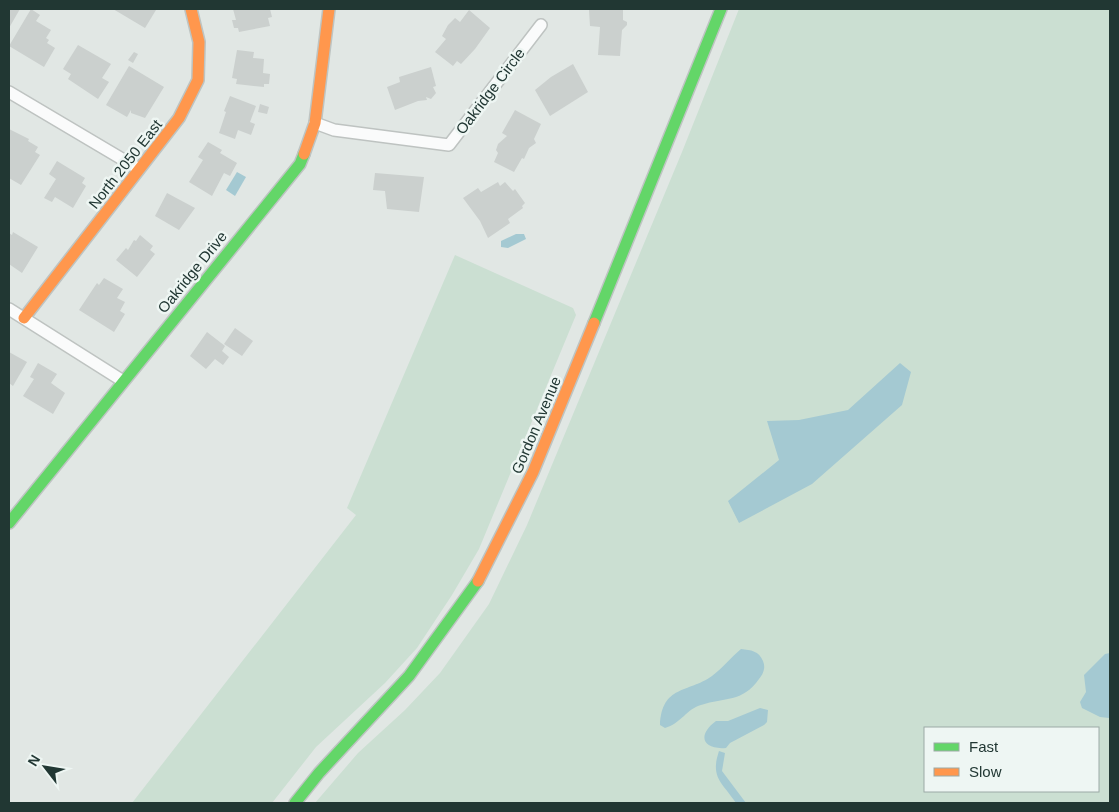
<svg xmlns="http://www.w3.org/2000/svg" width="1119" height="812" font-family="Arial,sans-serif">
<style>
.green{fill:#cbdfd2;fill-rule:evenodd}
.water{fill:#a4c9d2}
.building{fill:#cbd0ce}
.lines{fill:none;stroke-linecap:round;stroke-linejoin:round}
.street-casing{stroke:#bec3c1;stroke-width:14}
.fast-casing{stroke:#bec4c2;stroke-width:14}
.slow-casing{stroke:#bec4c2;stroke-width:14}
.street{stroke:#fafbfb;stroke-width:11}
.fast{stroke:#63d668;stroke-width:11}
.slow{stroke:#ff974d;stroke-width:11}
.labels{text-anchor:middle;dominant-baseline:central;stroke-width:5;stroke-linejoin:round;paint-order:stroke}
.street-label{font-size:15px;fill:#213733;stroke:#eef6f3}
</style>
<rect width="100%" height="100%" fill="#e1e7e4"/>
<g class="green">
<path d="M739,9H1110V803H315L358,753L405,710L440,673L489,604L527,525L682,152ZM925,728H1098V791H925Z"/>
<polygon points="455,255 573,308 576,315 479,549 452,595 417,648 385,683 316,747 272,803 132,803 356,515 347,508"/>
</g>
<g class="water">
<polygon points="237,172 246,177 235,196 226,190"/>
<polygon points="516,234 524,234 526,239 508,248 501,247 501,241"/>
<polygon points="900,363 911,372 902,405 812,484 739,523 728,501 779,460 767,421 799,420 848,410"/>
<path d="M741,649C751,650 759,651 763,661C766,668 763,674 759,679C742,703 725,697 701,705C688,708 680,724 665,728L660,725C662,685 688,693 712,676C723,668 731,657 741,649Z"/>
<polygon points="1110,653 1110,718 1109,718 1100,717 1082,708 1080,702 1086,692 1084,675 1105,654"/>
<path d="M760,708L768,710L767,722L764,725L730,743L726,748C702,750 697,735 716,721H728Z"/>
<path d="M719,751L725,753L722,771L746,803H736C722,782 710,778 719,751Z"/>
</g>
<g class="building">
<polygon points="9,9 20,9 9,28"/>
<polygon points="31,9 40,15 36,21 51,30 46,38 49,40 47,43 55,48 44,67 9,46"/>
<polygon points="113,9 155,9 156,10 145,28"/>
<polygon points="233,9 270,9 272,17 268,18 270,26 239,32 238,28 234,28 232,20 236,20"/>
<polygon points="591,9 623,10 623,20 627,22 627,25 622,30 620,56 598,55 600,27 590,26 589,10"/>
<polygon points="469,10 490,28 475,49 461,64 457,61 453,66 435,52 446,39 442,36 448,25 455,18 460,22"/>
<polygon points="78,45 111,64 102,78 109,82 98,99 68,79 71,74 63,69"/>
<polygon points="237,50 254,52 253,58 264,59 263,73 270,74 269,84 264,84 264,87 236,84 237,79 232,78"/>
<polygon points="134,52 138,54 133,63 128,60"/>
<polygon points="573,64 588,92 550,116 535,90 551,77"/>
<polygon points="129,66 164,87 145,118 131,113 131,110 127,117 106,105"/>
<polygon points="431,67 436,86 433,87 436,93 431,99 426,97 427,100 418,101 395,110 387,87 400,82 399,77"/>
<polygon points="230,96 256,106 250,122 255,124 251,135 238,130 235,139 219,133 226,112 224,111"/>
<polygon points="260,104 269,107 267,114 258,112"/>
<polygon points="515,110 541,124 534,139 536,143 529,148 524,159 522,158 514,172 494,162 498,153 496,150 498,144 507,136 502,133"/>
<polygon points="9,129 29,139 28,141 38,147 35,152 40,155 21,185 9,178"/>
<polygon points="208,142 222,150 220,153 237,163 230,176 224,173 212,196 189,182 203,160 198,157"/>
<polygon points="57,161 85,178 82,183 86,186 73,208 55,197 52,202 44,198 56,179 49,174"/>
<polygon points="375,173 424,177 419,212 387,209 385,191 373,190"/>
<polygon points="498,182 500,186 505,182 513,191 515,189 525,203 522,206 523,208 508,219 510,223 488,238 480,221 463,198 478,188 481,192"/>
<polygon points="167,193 195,208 179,230 155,216"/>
<polygon points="13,232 38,247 22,273 9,264 9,233 12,235"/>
<polygon points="140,235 153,246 150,250 155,254 137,277 116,260 126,248 128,250 134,240 136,241"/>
<polygon points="104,278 123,289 117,298 125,302 120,311 125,314 114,332 79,310 97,283 99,285"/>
<polygon points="235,328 253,341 242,356 224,344"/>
<polygon points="207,332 225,346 222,351 229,357 223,365 215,359 206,369 190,356"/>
<polygon points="9,352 27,362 13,386 9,383"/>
<polygon points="38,363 57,374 51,383 65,393 53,414 23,396 34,379 30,377"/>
</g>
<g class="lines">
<defs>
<g id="street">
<polyline points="9,92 139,169"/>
<polyline points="315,123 334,130 449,145 541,25"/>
<polyline points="9,309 123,381"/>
</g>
<g id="fast">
<polyline points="594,323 721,9"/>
<polyline points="9,523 300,164 304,154"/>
<polyline points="295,803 319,773 409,676 478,581"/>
</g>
<g id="slow">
<polyline points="304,154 315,123 329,9"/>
<polyline points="24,318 179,118 198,80 199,42 191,9"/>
<polyline points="478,581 533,472 594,323"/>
</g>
</defs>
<use href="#street" class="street-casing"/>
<use href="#fast" class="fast-casing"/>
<use href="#slow" class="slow-casing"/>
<use href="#street" class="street"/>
<use href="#fast" class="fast"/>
<use href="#slow" class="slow"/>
</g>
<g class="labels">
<g class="street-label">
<text transform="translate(490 91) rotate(-53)">Oakridge Circle</text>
<text transform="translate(125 164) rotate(-52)">North 2050 East</text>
<text transform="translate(192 272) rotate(-51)">Oakridge Drive</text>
<text transform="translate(536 425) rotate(-67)">Gordon Avenue</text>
</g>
</g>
<rect width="1119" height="812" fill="none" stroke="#213733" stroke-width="20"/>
<rect x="924" y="727" width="175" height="65" fill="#eef6f3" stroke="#9caaa6"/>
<rect x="934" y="743" width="25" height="8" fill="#63d668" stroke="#9caaa6"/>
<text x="969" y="752" font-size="15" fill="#213733">Fast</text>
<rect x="934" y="768" width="25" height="8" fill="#ff974d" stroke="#9caaa6"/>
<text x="969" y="777" font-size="15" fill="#213733">Slow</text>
<g transform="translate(45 767) rotate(301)" stroke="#eef6f3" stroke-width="4" paint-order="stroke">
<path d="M0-4L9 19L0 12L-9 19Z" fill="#213733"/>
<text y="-8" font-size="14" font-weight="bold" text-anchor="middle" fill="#213733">N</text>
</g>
</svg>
